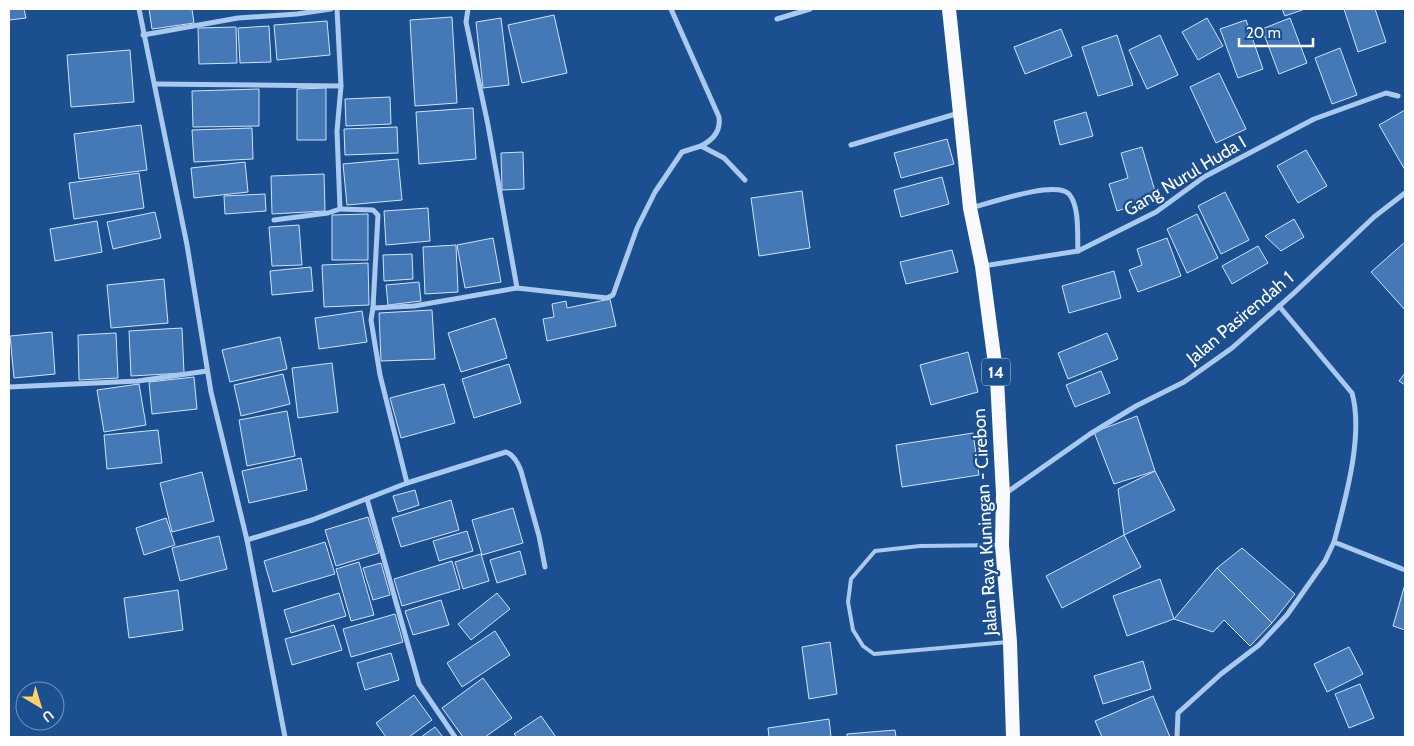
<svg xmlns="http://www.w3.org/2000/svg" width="1414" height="746" font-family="Cabin,sans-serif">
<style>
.building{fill:#4478b7;stroke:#cfe3fa}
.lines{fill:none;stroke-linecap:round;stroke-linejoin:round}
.service{stroke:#a9c9ee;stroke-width:4}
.minor{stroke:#a9c9ee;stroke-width:5}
.trunk{stroke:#f8faff;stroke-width:14}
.labels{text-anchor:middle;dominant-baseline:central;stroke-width:4.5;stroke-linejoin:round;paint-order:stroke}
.shield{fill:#1b4f8f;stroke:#bbcadd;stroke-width:1}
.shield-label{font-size:16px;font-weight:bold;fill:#fff}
.street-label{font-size:18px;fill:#fff;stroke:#1b4f8f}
</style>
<rect width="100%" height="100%" fill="#1b4f8f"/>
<g class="building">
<polygon points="9,9 24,9 26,18 9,20"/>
<polygon points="149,9 192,9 194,23 152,29"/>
<polygon points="1282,9 1305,9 1285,16"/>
<polygon points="1344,9 1375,9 1386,42 1358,52"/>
<polygon points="554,15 567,73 522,83 508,25"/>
<polygon points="452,17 457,103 415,106 410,20"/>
<polygon points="501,18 509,85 483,88 476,22"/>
<polygon points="1207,18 1223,46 1198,60 1182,32"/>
<polygon points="1290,18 1307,63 1279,74 1262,29"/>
<polygon points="1246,20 1263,69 1238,78 1220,29"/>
<polygon points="327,21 330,55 277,60 274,25"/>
<polygon points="269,26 271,62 240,63 238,28"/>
<polygon points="236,27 237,63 199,64 198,28"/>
<polygon points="1061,29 1072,56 1025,74 1014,47"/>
<polygon points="1117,35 1133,85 1098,96 1082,47"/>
<polygon points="1160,35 1178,75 1147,89 1129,50"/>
<polygon points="1340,48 1357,95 1332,104 1315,58"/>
<polygon points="130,50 134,102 71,107 67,55"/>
<polygon points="1219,73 1246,129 1216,143 1190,87"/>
<polygon points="326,88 326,140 297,140 297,89"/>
<polygon points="259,89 259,126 193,127 192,91"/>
<polygon points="390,97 391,124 346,126 345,99"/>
<polygon points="473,108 476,159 419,164 416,112"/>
<polygon points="1405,110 1405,170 1379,125"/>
<polygon points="1086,112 1093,136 1060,145 1054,121"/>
<polygon points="141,125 147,170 79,179 74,134"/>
<polygon points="397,127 398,153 345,155 344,129"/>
<polygon points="252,128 253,159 194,162 192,130"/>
<polygon points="947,139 954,164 901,178 894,153"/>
<polygon points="1142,147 1157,198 1117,211 1109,184 1128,178 1121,153"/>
<polygon points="1306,150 1327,186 1298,203 1277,166"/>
<polygon points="523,152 524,189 502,190 501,153"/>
<polygon points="398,159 402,200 347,205 343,164"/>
<polygon points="245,162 248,192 194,198 191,168"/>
<polygon points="139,173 144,208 74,219 69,183"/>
<polygon points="324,174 325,211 272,214 271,176"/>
<polygon points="942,177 949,204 901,217 894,190"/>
<polygon points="802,191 810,248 759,256 751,198"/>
<polygon points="1225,192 1249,240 1221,254 1198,206"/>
<polygon points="265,194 266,211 225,214 224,196"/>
<polygon points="428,208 430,241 386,245 384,211"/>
<polygon points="155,212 161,238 113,249 107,222"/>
<polygon points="368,214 368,260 332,260 332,215"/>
<polygon points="1197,214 1218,258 1187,273 1167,229"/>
<polygon points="1294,219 1304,237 1281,251 1265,236"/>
<polygon points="97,221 102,252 55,261 50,229"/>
<polygon points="299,225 302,265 272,266 269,227"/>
<polygon points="493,238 501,282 465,288 457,245"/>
<polygon points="1167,238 1181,276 1138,292 1129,270 1142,265 1137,249"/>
<polygon points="1405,242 1405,310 1371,272"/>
<polygon points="456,245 458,292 425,294 423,247"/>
<polygon points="1258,246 1268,263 1232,284 1222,266"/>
<polygon points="952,250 958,272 906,284 900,262"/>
<polygon points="412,254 413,279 384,281 383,255"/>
<polygon points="368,263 369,305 324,307 322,265"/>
<polygon points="311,267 313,291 272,295 270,271"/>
<polygon points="1114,271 1121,298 1069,313 1062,286"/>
<polygon points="164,279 168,323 111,328 107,285"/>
<polygon points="419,282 421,301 388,305 386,285"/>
<polygon points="610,299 616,326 547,341 543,319 554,317 552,304 566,301 567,308"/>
<polygon points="432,310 435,359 381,361 379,313"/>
<polygon points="362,311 367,342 319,349 315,318"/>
<polygon points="495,318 507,358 461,372 448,333"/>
<polygon points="182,328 184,373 131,376 129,331"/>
<polygon points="52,332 55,374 14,378 10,336"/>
<polygon points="116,333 118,378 79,380 78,335"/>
<polygon points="1107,333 1118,359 1068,379 1058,353"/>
<polygon points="280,337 287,369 230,382 222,350"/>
<polygon points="968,352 978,392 931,405 920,365"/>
<polygon points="332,363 338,412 298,418 292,368"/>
<polygon points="509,364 521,403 474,418 462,379"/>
<polygon points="1101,371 1110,393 1075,407 1066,385"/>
<polygon points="1405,373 1405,385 1399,381"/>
<polygon points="283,374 290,404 241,416 234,385"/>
<polygon points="194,377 197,409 152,414 149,382"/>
<polygon points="139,384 146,425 104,432 97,390"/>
<polygon points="444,384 455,423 401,438 390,398"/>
<polygon points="287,411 295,456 247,466 239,420"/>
<polygon points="1137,416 1155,471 1114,484 1094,432"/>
<polygon points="158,430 162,463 107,469 104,435"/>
<polygon points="973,433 979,475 902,487 896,445"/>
<polygon points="301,458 307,490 249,503 242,471"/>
<polygon points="1155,471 1175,510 1124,535 1118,489"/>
<polygon points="202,472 214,521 172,532 160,483"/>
<polygon points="415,490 419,505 398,512 393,496"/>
<polygon points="451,500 459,530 401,547 392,518"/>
<polygon points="513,508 523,543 482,555 472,520"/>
<polygon points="368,517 379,553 336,566 325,530"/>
<polygon points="166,518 175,545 144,555 136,528"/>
<polygon points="467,531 473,551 439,561 433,541"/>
<polygon points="1124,535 1141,567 1062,608 1046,576"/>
<polygon points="219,536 227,569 180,581 172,548"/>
<polygon points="325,542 335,574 273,592 264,561"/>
<polygon points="1242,548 1295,594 1272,623 1217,568"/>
<polygon points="520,551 526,574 497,583 490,560"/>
<polygon points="481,554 489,581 463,589 455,562"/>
<polygon points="452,561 460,589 402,606 394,579"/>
<polygon points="359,562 374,615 351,621 336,569"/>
<polygon points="381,563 390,595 373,600 363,568"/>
<polygon points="1217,568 1272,623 1250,646 1224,620 1213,632 1174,619"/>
<polygon points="1160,579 1174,619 1127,636 1113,596"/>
<polygon points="1405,584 1405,630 1393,626"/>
<polygon points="178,590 183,630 129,638 124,598"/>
<polygon points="339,593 346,616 291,633 284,610"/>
<polygon points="497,593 510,609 471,640 458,624"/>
<polygon points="441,600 449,625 413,635 405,611"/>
<polygon points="395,614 403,642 351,657 343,629"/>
<polygon points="334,625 342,650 292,665 285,639"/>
<polygon points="495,631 510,655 462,687 447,663"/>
<polygon points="830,642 837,694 809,699 802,647"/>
<polygon points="1349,647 1363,674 1327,692 1314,664"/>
<polygon points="391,653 399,680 365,690 357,663"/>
<polygon points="1143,661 1151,689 1103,704 1094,676"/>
<polygon points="483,678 512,718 485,737 463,737 442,708"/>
<polygon points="1360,684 1374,718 1349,728 1335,694"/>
<polygon points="414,695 432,720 409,737 386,737 376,723"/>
<polygon points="1153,696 1170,737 1102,737 1095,721"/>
<polygon points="541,716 556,737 517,737 514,734"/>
<polygon points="829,719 831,737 769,737 768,728"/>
<polygon points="435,727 443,737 421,737"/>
<polygon points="895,730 896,737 847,737 847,734"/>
</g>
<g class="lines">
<polyline class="service" points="1000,545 920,546 875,551 851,579 848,602 853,630 863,646 874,654 1008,642"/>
<g class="minor">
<polyline points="139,9 187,245 211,392 247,540 285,737"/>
<path d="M671,9L719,117C721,131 713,140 701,146"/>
<polyline points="777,19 810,9"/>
<polyline points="143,35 238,18 297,14 331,9"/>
<polyline points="155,84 341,86"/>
<polyline points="851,145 959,113"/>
<path d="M971,208C990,203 1055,180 1069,194C1080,207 1077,235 1078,251"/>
<polyline points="340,209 373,210 378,215 373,308 414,306 517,288 488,125 466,22 468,9"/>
<polyline points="274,220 328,213 340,209 337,131 341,86 337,9"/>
<polyline points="983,266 1078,251 1156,212 1204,177 1314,119 1386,93 1398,96"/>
<polyline points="517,288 607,298 613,295 637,228 655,192 682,152 701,146 724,158 745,180"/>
<path d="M1279,306L1352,393C1364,435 1345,501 1334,542L1405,570"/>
<polyline points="9,387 138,381 207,371"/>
<path d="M407,483L506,452C514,455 518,463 521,471L539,536L545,567"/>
<polyline points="1006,493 1090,434 1136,406 1184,382 1232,348 1294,293 1374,217 1405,193"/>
<polyline points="367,499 419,684 455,737"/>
<polyline points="247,540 312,520 407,483 380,375 371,320 373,308"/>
<polyline points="1177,737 1178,713 1221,674 1259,645 1287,615 1325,561 1334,542"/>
</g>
<polyline class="trunk" points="949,9 970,208 982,266 997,379 1003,494 1002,545 1010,642 1013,737"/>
</g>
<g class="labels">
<rect class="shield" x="982" y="358.5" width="28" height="27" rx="4"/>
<g class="shield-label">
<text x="996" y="372">14</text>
</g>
<g class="street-label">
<text transform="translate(1185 176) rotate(-31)">Gang Nurul Huda I</text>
<text transform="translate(1240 318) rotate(-40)">Jalan Pasirendah 1</text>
<text transform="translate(985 522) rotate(-93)">Jalan Raya Kuningan - Cirebon</text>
</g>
</g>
<rect width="1414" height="746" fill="none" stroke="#ffffff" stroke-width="20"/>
<g transform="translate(40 706) rotate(142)"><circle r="24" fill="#1b4f8f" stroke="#7695bc"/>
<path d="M0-4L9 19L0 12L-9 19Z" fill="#ffd166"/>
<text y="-8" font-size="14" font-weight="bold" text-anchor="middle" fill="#ffffff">U</text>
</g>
<path d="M1239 38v8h74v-8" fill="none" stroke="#ffffff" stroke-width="2.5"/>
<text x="1246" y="38" font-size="15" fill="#ffffff" stroke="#1b4f8f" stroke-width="4" paint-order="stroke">20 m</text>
</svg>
